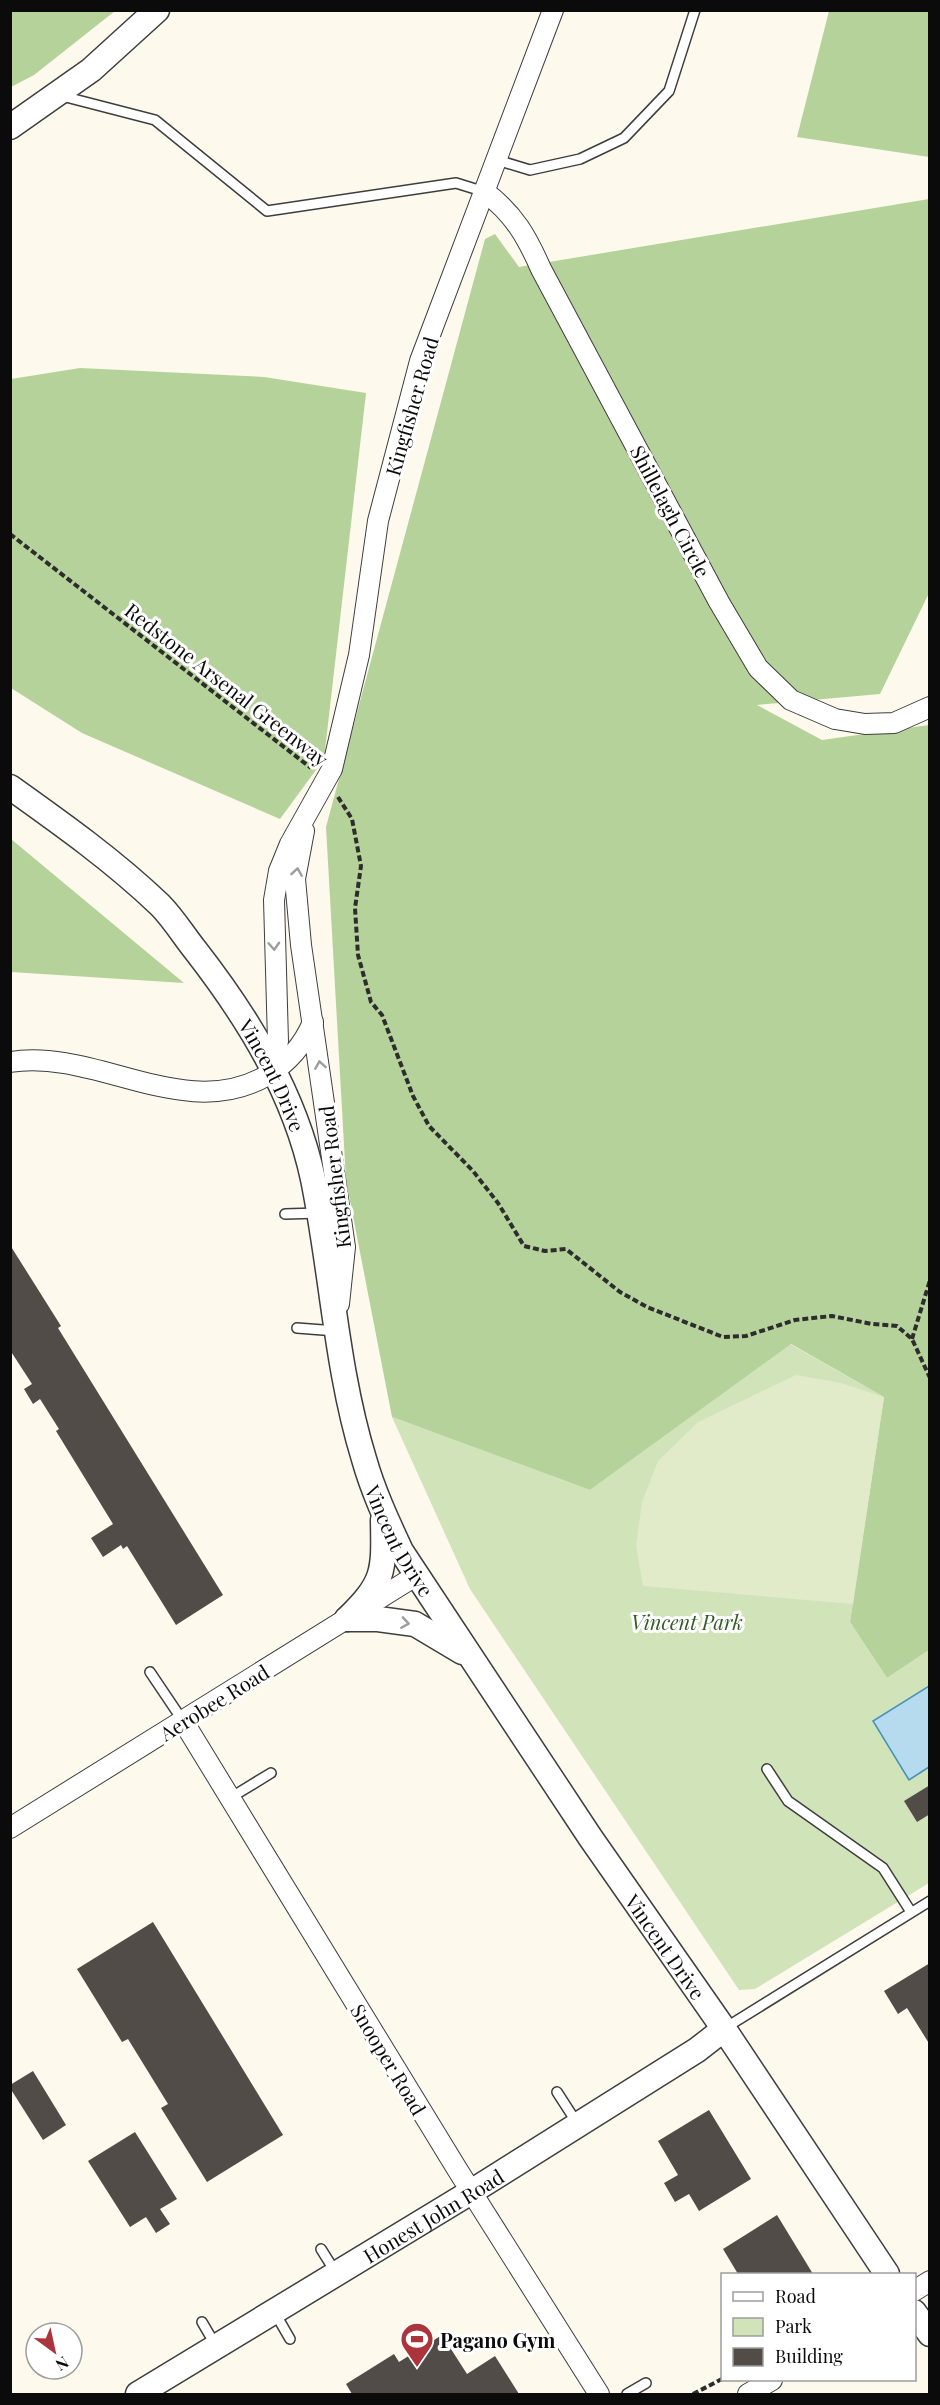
<svg xmlns="http://www.w3.org/2000/svg" width="940" height="2405" font-family="'Playfair Display',serif">
<style>
.green{fill:#d0e3b9}
.forest{fill:#b5d29b}
.pitch{fill:#e1ebca}
.water{fill:#b6dbee;stroke:#4591bd;stroke-width:1.5}
.building{fill:#524c49}
.lines{fill:none;stroke-linecap:round;stroke-linejoin:round}
.service-casing{stroke:#3e3e3e;stroke-width:12}
.minor-casing{stroke:#3e3e3e;stroke-width:22}
.tertiary-casing{stroke:#3e3e3e;stroke-width:27}
.path{stroke:#2d2d2d;stroke-width:4;stroke-dasharray:6 3;stroke-linecap:butt}
.service{stroke:#fff;stroke-width:9}
.minor{stroke:#fff;stroke-width:20}
.tertiary{stroke:#fff;stroke-width:24}
.oneway{stroke:#9d9d9d}
.labels{text-anchor:middle;dominant-baseline:central;stroke-width:6;stroke-linejoin:round;paint-order:stroke}
.street-label{font-size:20px;fill:#0b0b0b;stroke:#fff}
.park-label{font-size:20px;font-style:italic;fill:#315b24;stroke:#fff}
.poi-label{font-size:20px;font-weight:bold;fill:#0b0b0b;stroke:#fff;text-anchor:start}
</style>
<rect width="100%" height="100%" fill="#fdf9ec"/>
<polygon class="green" points="790,1344 884,1397 850,1622 887,1678 929,1650 929,1883 755,1989 739,1990 470,1589 392,1417 590,1490"/>
<g class="forest">
<polygon points="11,10 115,10 115,11 34,75 11,87"/>
<polygon points="829,11 929,11 929,157 797,137"/>
<polygon points="929,199 929,593 880,694 757,705 822,740 929,725 929,1650 887,1678 850,1622 884,1397 791,1344 590,1490 392,1417 346,1180 326,827 485,239 495,234 519,267"/>
<polygon points="80,368 264,377 366,393 324,759 280,819 82,733 11,688 11,379"/>
<polygon points="11,839 184,983 11,972"/>
</g>
<polygon class="pitch" points="796,1375 841,1383 884,1397 853,1604 643,1586 636,1546 642,1502 658,1461 698,1422"/>
<polygon class="water" points="929,1686 929,1767 909,1780 873,1721"/>
<g class="building">
<polygon points="10,1245 61,1326 58,1328 223,1595 176,1625 127,1546 123,1549 121,1545 103,1557 91,1538 113,1524 56,1431 59,1429 40,1399 33,1404 24,1389 32,1384 10,1350"/>
<polygon points="930,1785 930,1814 917,1822 904,1801"/>
<polygon points="153,1922 283,2135 207,2182 161,2108 168,2104 128,2039 122,2042 77,1969"/>
<polygon points="930,1963 930,2045 907,2008 898,2014 884,1991"/>
<polygon points="33,2071 66,2125 43,2140 10,2088 10,2085"/>
<polygon points="709,2110 751,2179 699,2211 689,2194 675,2202 664,2183 678,2175 658,2141"/>
<polygon points="135,2132 177,2199 160,2209 170,2224 156,2233 146,2217 130,2227 88,2161"/>
<polygon points="777,2215 813,2274 738,2274 723,2249"/>
<polygon points="442,2335 467,2374 495,2356 519,2394 352,2394 346,2384 394,2354 399,2362"/>
</g>
<g class="lines">
<defs>
<g id="service">
<polyline points="62,96 155,120 267,211 456,183 485,192"/>
<polyline points="497,160 530,170 580,159 624,138 669,91 695,10"/>
<polyline points="285,1214 318,1213"/>
<polyline points="297,1328 336,1331"/>
<polyline points="150,1672 183,1721"/>
<polyline points="767,1769 788,1801 883,1868 911,1912"/>
<polyline points="230,1798 271,1773"/>
<polyline points="725,2028 930,1901"/>
<polyline points="557,2092 577,2123"/>
<polyline points="321,2249 336,2273"/>
<polyline points="275,2313 290,2339"/>
<polyline points="202,2322 216,2346"/>
<polyline points="627,2394 646,2383"/>
</g>
<g id="minor">
<path d="M485,192C514,214 527,237 541,269L719,602L758,668L791,700L835,719L865,724L894,723L930,707"/>
<polyline points="304,831 295,879 301,945 345,1247 339,1304"/>
<path d="M10,1062C96,1048 184,1123 266,1076C288,1063 303,1046 313,1022"/>
<polyline points="273,1072 278,1041 274,900 279,871 290,844 332,769 359,655 378,521 420,361 553,10"/>
<polyline points="183,1721 457,2169 599,2394"/>
<polyline points="10,1828 417,1575"/>
<polyline points="914,2291 930,2281"/>
<polyline points="748,2394 772,2380"/>
</g>
<g id="tertiary">
<polyline points="10,127 91,70 157,10"/>
<path id="s1" d="M10,787C62,824 114,861 160,905C173,918 184,936 196,951C248,1018 295,1094 313,1179C332,1272 336,1368 364,1459C373,1491 387,1521 401,1551L590,1837L724,2029L887,2274"/>
<polyline points="347,1619 378,1619 415,1624 462,1652"/>
<path d="M347,1619C385,1582 384,1572 383,1520"/>
<polyline points="914,2312 930,2334"/>
<path id="s2" d="M138,2394L471,2192L697,2050L724,2029"/>
</g>
</defs>
<use href="#service" class="service-casing"/>
<use href="#minor" class="minor-casing"/>
<use href="#tertiary" class="tertiary-casing"/>
<g class="path">
<polyline points="10,534 311,768"/>
<polyline points="338,797 352,819 361,866 355,908 358,955 371,1002 382,1015 413,1096 429,1126 473,1171 498,1203 524,1246 545,1251 566,1249 620,1292 647,1307 723,1337 746,1336 795,1320 832,1316 872,1324 897,1326 912,1339 930,1378"/>
<polyline points="912,1339 930,1280"/>
<polyline points="693,2394 722,2379"/>
</g>
<use href="#service" class="service"/>
<use href="#minor" class="minor"/>
<use href="#tertiary" class="tertiary"/>
</g>
<defs><path id="oneway-chevron" d="M-2-3.5L2.5 0L-2 3.5" fill="none" stroke-width="1.6" stroke-linecap="round" stroke-linejoin="round" transform="scale(1.5)"/></defs>
<g class="oneway">
<use href="#oneway-chevron" transform="translate(297 872) rotate(-81)"/>
<use href="#oneway-chevron" transform="translate(274 946) rotate(87)"/>
<use href="#oneway-chevron" transform="translate(320 1065) rotate(-99)"/>
<use href="#oneway-chevron" transform="translate(405 1623) rotate(9)"/>
</g>
<defs>
<symbol id="stadium-pin" viewBox="-11 -11 22 30"><path d="M0 17L-7.5 6A9.5 9.5 0 1 1 7.5 6Z" fill="#ab343d" stroke="#fff"/><path d="M0-5a6.5 5 0 1 0 0 10a6.5 5 0 1 0 0-10ZM-3.5-1.8h7v3.6h-7Z" fill="#fff"/></symbol>
</defs>
<g fill-rule="evenodd">
<use href="#stadium-pin" x="398" y="2320" width="38" height="52"/>
</g>
<g class="labels">
<g class="street-label">
<text transform="translate(411 406) rotate(-74)">Kingfisher Road</text>
<text transform="translate(671 511) rotate(62)">Shillelagh Circle</text>
<text transform="translate(227 684) rotate(38)">Redstone Arsenal Greenway</text>
<text stroke="none"><textPath href="#s1" startOffset="396">Vincent Drive</textPath></text>
<text transform="translate(334 1177) rotate(-97)">Kingfisher Road</text>
<text stroke="none"><textPath href="#s1" startOffset="882">Vincent Drive</textPath></text>
<text transform="translate(214 1702) rotate(-32)">Aerobee Road</text>
<text stroke="none"><textPath href="#s1" startOffset="1368">Vincent Drive</textPath></text>
<text transform="translate(389 2059) rotate(59)">Snooper Road</text>
<text stroke="none"><textPath href="#s2" startOffset="345">Honest John Road</textPath></text>
</g>
<g class="park-label">
<text x="687" y="1621">Vincent Park</text>
</g>
<g class="poi-label">
<text x="440" y="2339">Pagano Gym</text>
</g>
</g>
<rect width="940" height="2405" fill="none" stroke="#0b0b0b" stroke-width="24"/>
<rect x="721" y="2273" width="195" height="108" fill="#ffffff" stroke="#9d9d9d" stroke-width="1.5"/>
<rect x="733" y="2292" width="30" height="9" fill="#ffffff" stroke="#9d9d9d" stroke-width="1.5"/>
<text x="775" y="2303" font-size="18" fill="#0b0b0b">Road</text>
<rect x="733" y="2318" width="30" height="18" fill="#d0e3b9" stroke="#9d9d9d" stroke-width="1.5"/>
<text x="775" y="2333" font-size="18" fill="#0b0b0b">Park</text>
<rect x="733" y="2348" width="30" height="18" fill="#524c49" stroke="#9d9d9d" stroke-width="1.5"/>
<text x="775" y="2363" font-size="18" fill="#0b0b0b">Building</text>
<g transform="translate(54 2351) rotate(147)"><circle r="28" fill="#ffffff" stroke="#9d9d9d" stroke-width="1.5"/>
<path d="M0-4.5L10 22L0 15L-10 22Z" fill="#ab343d"/>
<text y="-9" font-size="16" font-weight="bold" text-anchor="middle" fill="#0b0b0b">N</text>
</g>
</svg>
